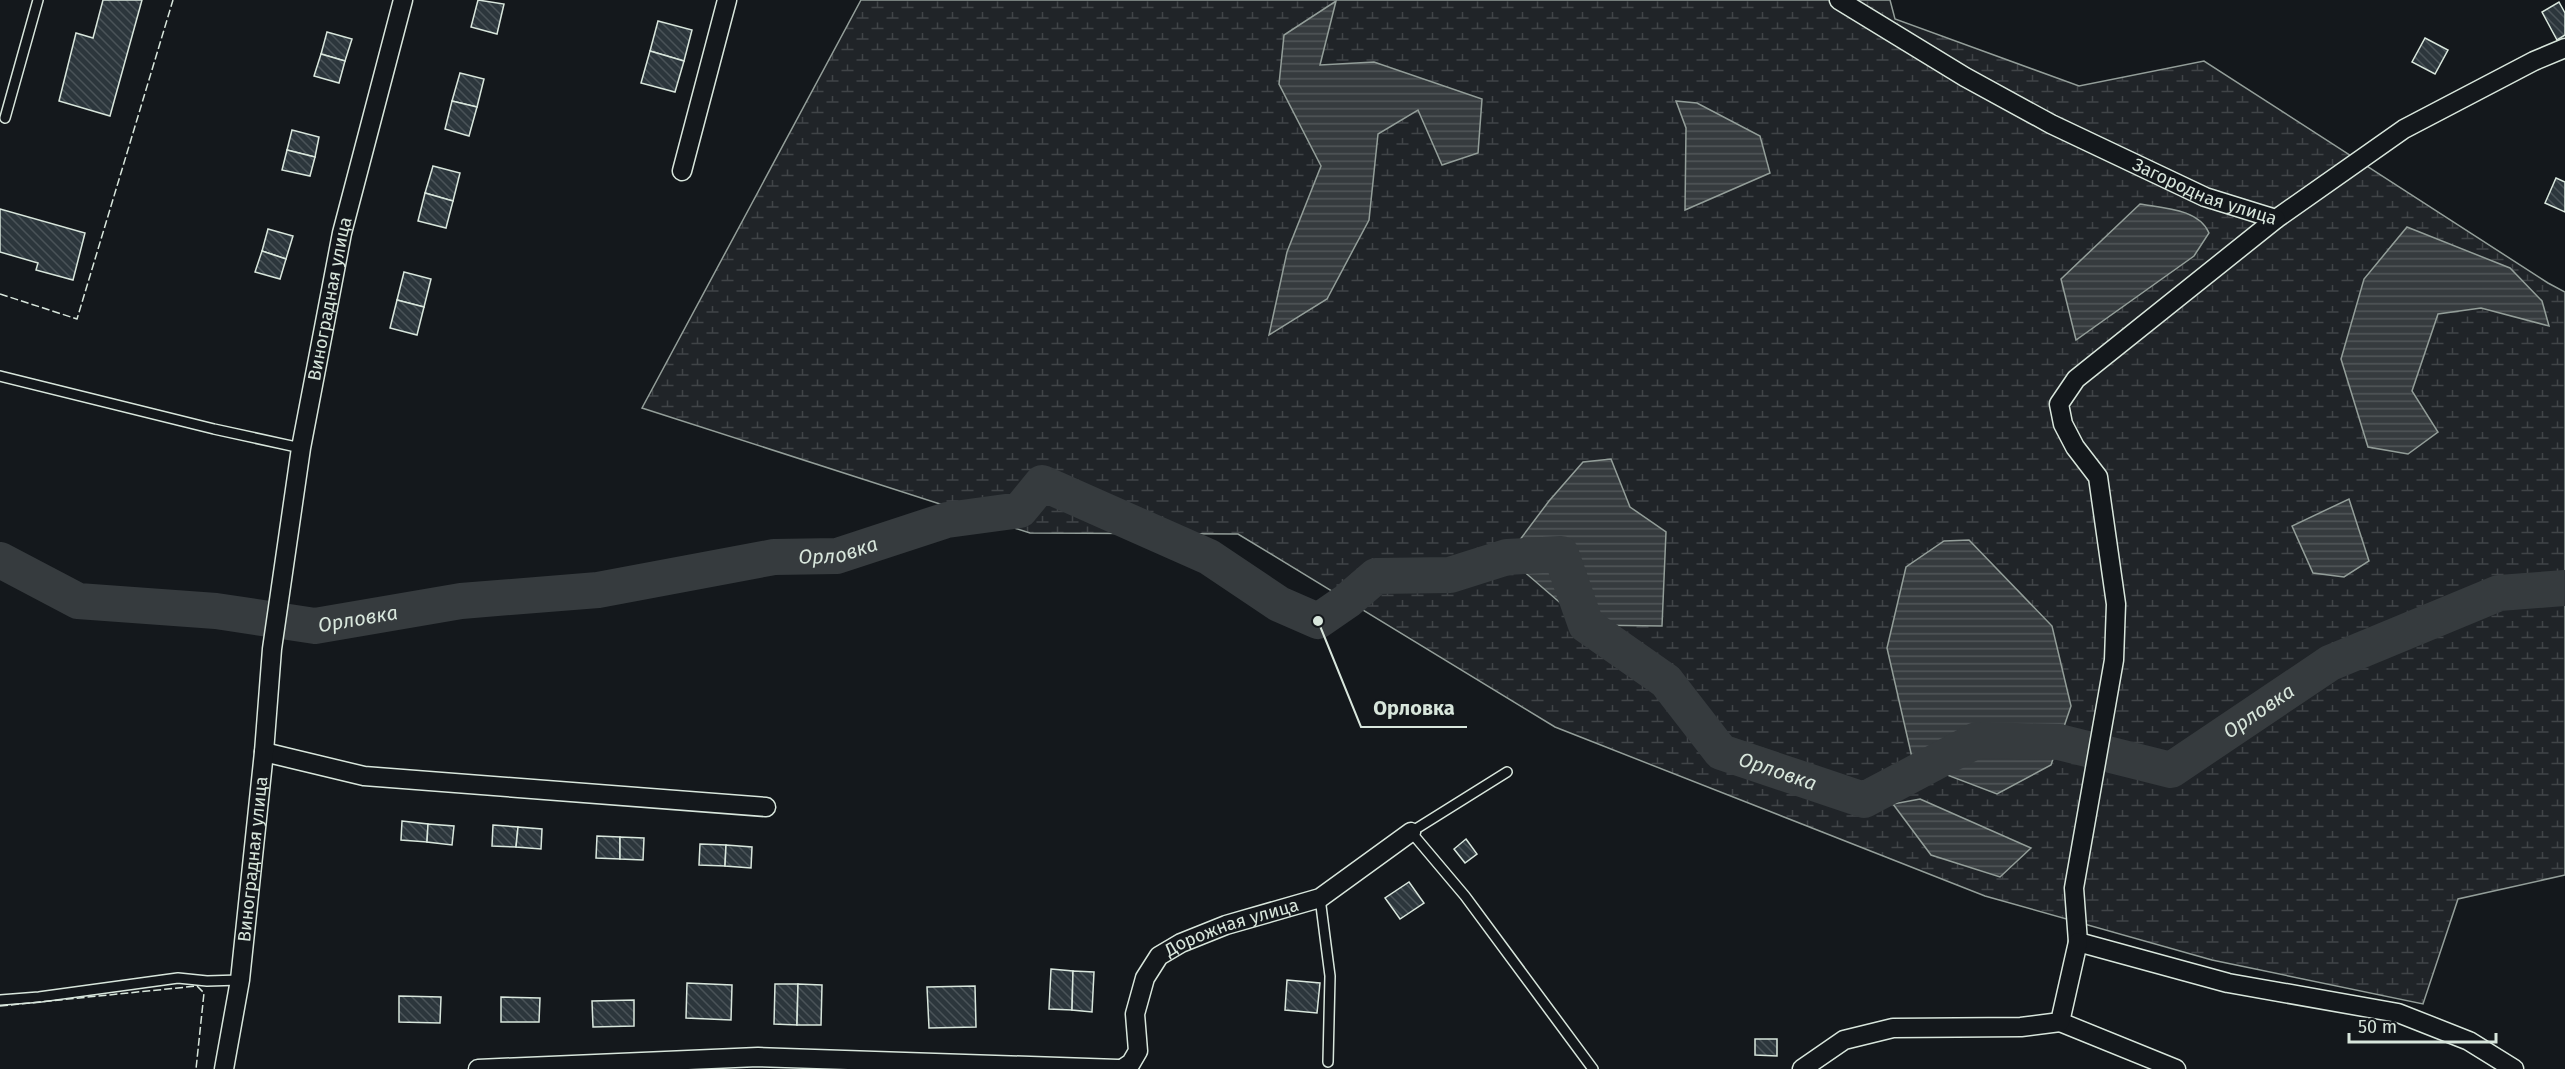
<svg xmlns="http://www.w3.org/2000/svg" width="2565" height="1069" font-family="'Fira Sans',sans-serif">
<style>
.wetland{fill:url(#wetland-marsh);stroke:#939e99;stroke-width:1.5}
.water{fill:url(#water-rules);stroke:#939e99;stroke-width:1.5}
.lines{fill:none;stroke-linecap:round;stroke-linejoin:round}
.river{stroke:#363b3e;stroke-width:36}
.building{fill:url(#building-back-hatch);stroke:#d8e6dc;stroke-width:1.5}
.service-casing{stroke:#d8e6dc;stroke-width:12}
.minor-casing{stroke:#d8e6dc;stroke-width:21}
.service{stroke:#14181c;stroke-width:9}
.minor{stroke:#14181c;stroke-width:18}
.fence{stroke:#d8e6dc;stroke-width:1.5;stroke-dasharray:8 3;stroke-linecap:butt}
.labels{text-anchor:middle;dominant-baseline:central;stroke-width:4.5;stroke-linejoin:round;paint-order:stroke}
.street-label{font-size:18px;fill:#d8e6dc;stroke:#14181c}
.water-label{font-size:20px;font-style:italic;fill:#d8e6dc;stroke:#14181c}
.leader{fill:none;stroke:#d8e6dc;stroke-width:2}
.callout-dot{fill:#d8e6dc;stroke:#14181c;stroke-width:2}
.callout-label{font-size:20px;text-anchor:middle;font-weight:bold;fill:#d8e6dc;stroke:#14181c;stroke-width:4.5;stroke-linejoin:round;paint-order:stroke}
</style>
<defs>
<pattern id="wetland-marsh" width="20" height="14" patternUnits="userSpaceOnUse" patternTransform="scale(1.5)"><rect width="20" height="14" fill="#202428"/><path d="M1 5h8M5 5V1M11 12h8M15 12V8" fill="none" stroke="#404447"/></pattern>
<pattern id="water-rules" width="6" height="5" patternUnits="userSpaceOnUse" patternTransform="scale(1.5)"><rect width="6" height="5" fill="#363b3e"/><path d="M0 2.5h6" fill="none" stroke="#525759"/></pattern>
<pattern id="building-back-hatch" width="6" height="6" patternUnits="userSpaceOnUse" patternTransform="scale(1.5)"><rect width="6" height="6" fill="#2c363c"/><path d="M-1 5l2 2M0 0l6 6M5-1l2 2" fill="none" stroke="#4a5358"/></pattern>
</defs>
<rect width="100%" height="100%" fill="#14181c"/>
<polygon class="wetland" points="861,0 1890,0 1895,19 2079,86 2204,61 2548,283 2565,292 2565,875 2458,899 2423,1004 2212,960 1985,896 1555,727 1238,534 1030,533 642,408"/>
<g class="water">
<polygon points="1336,1 1320,65 1374,62 1482,99 1478,153 1442,165 1418,110 1378,134 1369,220 1327,299 1269,335 1287,252 1321,166 1279,84 1284,35"/>
<polygon points="1676,101 1697,103 1760,136 1770,173 1685,210 1686,128"/>
<path d="M2140,204C2163,208 2199,209 2209,233L2194,256L2076,340L2061,279Z"/>
<polygon points="2407,227 2510,268 2542,301 2549,326 2481,308 2438,314 2412,391 2438,432 2408,454 2368,447 2341,359 2364,279"/>
<polygon points="1611,459 1630,507 1666,532 1662,626 1586,625 1507,557 1549,501 1583,462"/>
<polygon points="2349,499 2369,561 2344,577 2313,573 2292,526"/>
<polygon points="1969,540 2052,626 2071,706 2051,765 1997,794 1913,762 1887,648 1906,567 1944,541"/>
<polygon points="1920,799 2031,848 2000,877 1931,855 1893,804"/>
</g>
<g class="lines">
<path class="river" id="s1" d="M0,560L78,601L216,611L315,626L461,601L598,590L774,557L837,556L947,520L1020,510L1042,483L1209,557L1279,604L1318,621L1347,601L1376,576L1450,575L1507,557L1561,554L1586,625L1666,681L1721,752L1864,800L1977,740L2059,742L2171,770L2330,663L2499,593L2565,588"/>
</g>
<g class="building">
<polygon points="103,0 142,0 110,116 59,101 76,33 93,38"/>
<polygon points="478,0 504,4 497,34 471,27"/>
<polygon points="2559,2 2565,13 2565,35 2557,40 2542,12"/>
<polygon points="658,21 692,30 684,61 650,51"/>
<polygon points="327,32 352,39 345,61 321,54"/>
<polygon points="2425,38 2448,50 2435,74 2412,62"/>
<polygon points="650,51 684,61 675,92 641,83"/>
<polygon points="321,54 345,61 339,83 314,76"/>
<polygon points="460,73 484,79 477,107 452,101"/>
<polygon points="452,101 477,107 469,136 445,129"/>
<polygon points="292,130 319,137 315,157 287,150"/>
<polygon points="287,150 315,157 310,176 282,170"/>
<polygon points="433,166 460,173 453,201 425,193"/>
<polygon points="2556,178 2565,182 2565,212 2545,203"/>
<polygon points="425,193 453,201 446,228 418,221"/>
<polygon points="0,209 85,233 73,280 36,270 38,263 0,252"/>
<polygon points="268,229 293,236 286,259 262,251"/>
<polygon points="262,251 286,259 280,279 255,272"/>
<polygon points="404,272 431,279 424,307 397,300"/>
<polygon points="397,300 424,307 417,335 390,328"/>
<polygon points="402,821 428,824 427,842 401,840"/>
<polygon points="428,824 454,826 452,845 427,842"/>
<polygon points="493,825 518,827 516,847 492,846"/>
<polygon points="518,827 542,829 541,849 516,847"/>
<polygon points="597,836 620,837 620,859 596,858"/>
<polygon points="620,837 644,838 643,860 620,859"/>
<polygon points="1466,839 1477,854 1465,863 1454,849"/>
<polygon points="700,844 726,845 725,866 699,865"/>
<polygon points="726,845 752,847 751,868 725,866"/>
<polygon points="1409,882 1424,903 1400,919 1385,898"/>
<polygon points="1051,969 1073,971 1072,1010 1049,1009"/>
<polygon points="1073,971 1094,972 1092,1012 1072,1010"/>
<polygon points="1287,980 1320,983 1317,1013 1285,1010"/>
<polygon points="687,983 732,985 731,1020 686,1018"/>
<polygon points="775,984 798,984 797,1025 774,1024"/>
<polygon points="798,984 822,985 821,1025 797,1025"/>
<polygon points="975,986 976,1027 929,1028 927,987"/>
<polygon points="399,996 441,997 440,1023 399,1022"/>
<polygon points="501,997 540,998 539,1022 501,1022"/>
<polygon points="634,1000 634,1026 593,1027 592,1001"/>
<polygon points="1755,1039 1777,1039 1777,1056 1755,1055"/>
</g>
<g class="lines">
<defs>
<g id="service">
<polyline points="5,118 38,0"/>
<polyline points="0,376 214,429 301,448"/>
<polyline points="1507,772 1411,832 1465,896 1593,1069"/>
<polyline points="1320,898 1330,976 1328,1062"/>
<polyline points="0,1000 39,997 178,978 207,981 240,980"/>
</g>
<g id="minor">
<path id="s2" d="M1839,0L1965,77L2051,124L2205,197L2276,219L2404,129L2534,61L2565,48"/>
<polyline points="682,171 727,0"/>
<polyline points="2276,219 2076,379 2059,404 2063,424 2075,447 2098,477 2116,604 2114,660 2074,888 2078,942 2228,983 2398,1013 2469,1041 2514,1069"/>
<polyline points="264,752 364,776 766,807"/>
<polyline points="2060,1022 2176,1069"/>
<path id="s3" d="M224,1069L240,980L264,752L272,649L301,448L342,233L403,0"/>
<polyline points="478,1069 758,1057 1118,1069"/>
<path id="s4" d="M1122,1069L1131,1063L1138,1051L1135,1014L1145,978L1159,956L1181,943L1226,925L1320,898L1411,832"/>
<polyline points="1802,1069 1844,1040 1893,1028 2021,1027 2060,1022 2078,942"/>
</g>
</defs>
<use href="#service" class="service-casing"/>
<use href="#minor" class="minor-casing"/>
<use href="#service" class="service"/>
<use href="#minor" class="minor"/>
<g class="fence">
<polyline points="0,294 77,319 173,0"/>
<polyline points="0,1006 197,986 204,993 196,1069"/>
</g>
</g>
<g class="labels">
<g class="street-label">
<text stroke="none"><textPath href="#s2" startOffset="414">Загородная улица</textPath></text>
<text stroke="none"><textPath href="#s3" startOffset="778">Виноградная улица</textPath></text>
<text stroke="none"><textPath href="#s3" startOffset="212">Виноградная улица</textPath></text>
<text stroke="none"><textPath href="#s4" startOffset="204">Дорожная улица</textPath></text>
</g>
<g class="water-label">
<text stroke="none"><textPath href="#s1" startOffset="856">Орловка</textPath></text>
<text stroke="none"><textPath href="#s1" startOffset="370">Орловка</textPath></text>
<text stroke="none"><textPath href="#s1" startOffset="2494">Орловка</textPath></text>
<text stroke="none"><textPath href="#s1" startOffset="1972">Орловка</textPath></text>
</g>
</g>
<path class="leader" d="M1318 621L1361 727H1467"/>
<circle class="callout-dot" cx="1318" cy="621" r="6"/>
<g class="callout-label">
<text x="1414" y="715">Орловка</text>
</g>
<path d="M2349 1033v9h147v-9" fill="none" stroke="#d8e6dc" stroke-width="3"/>
<text x="2358" y="1033" font-size="18" fill="#d8e6dc" stroke="#14181c" stroke-width="4.5" paint-order="stroke">50 m</text>
</svg>
